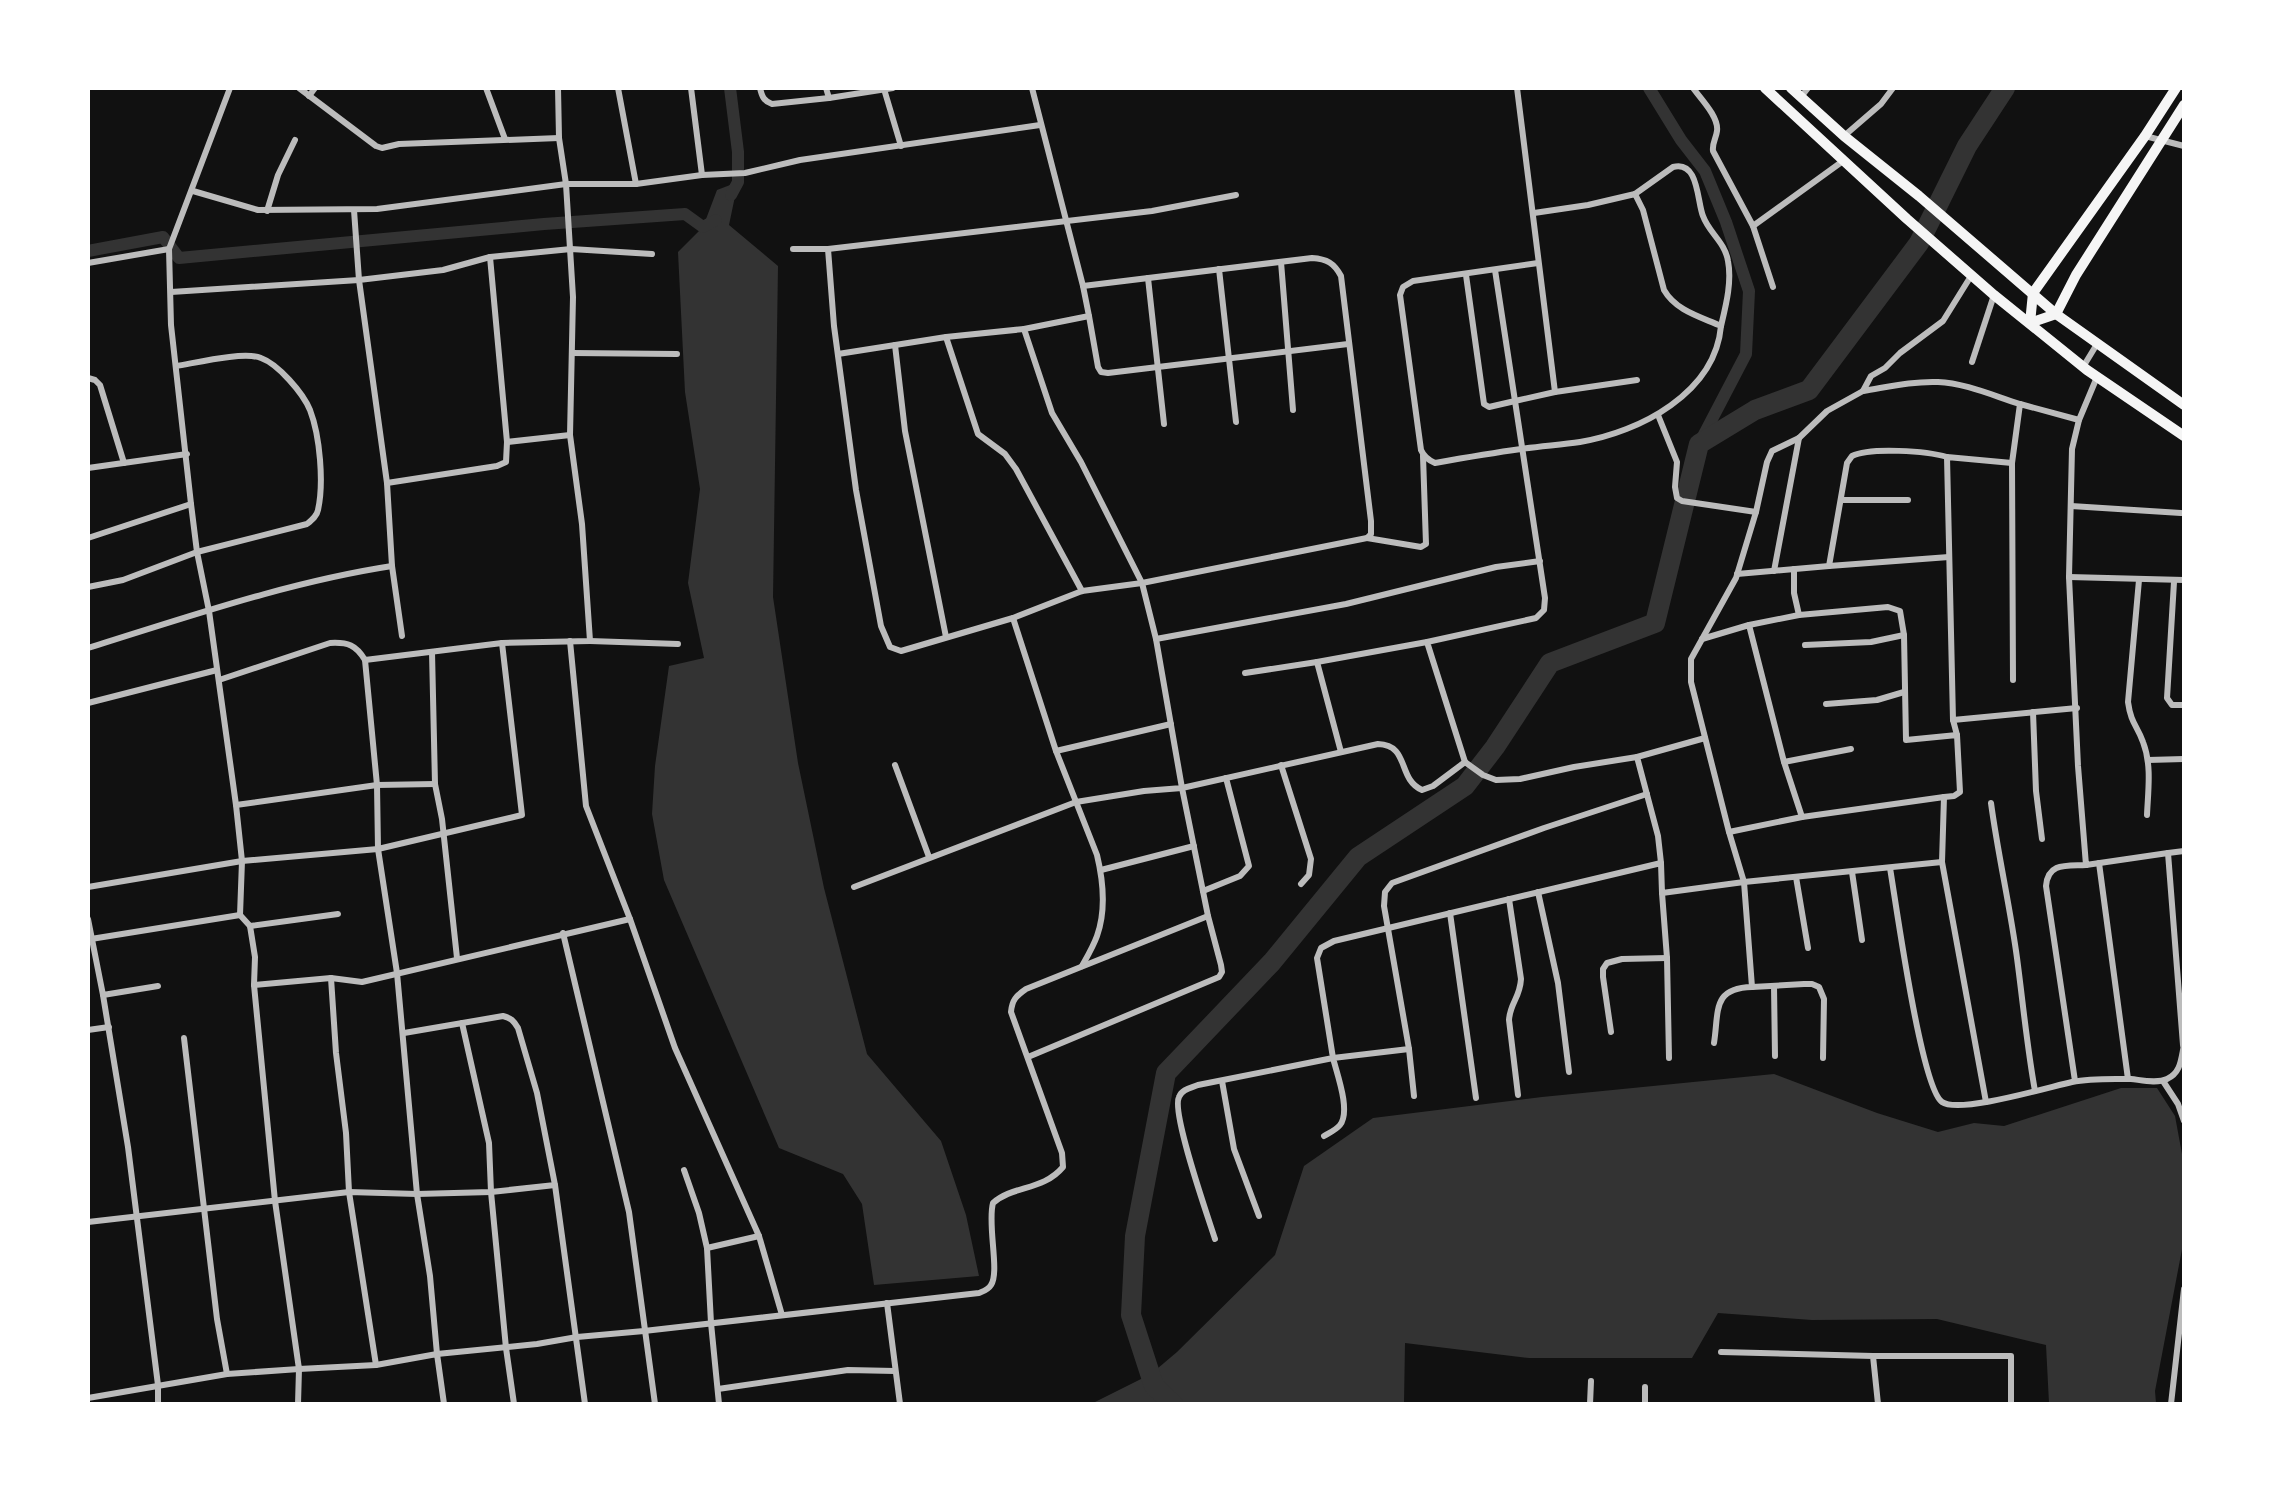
<svg xmlns="http://www.w3.org/2000/svg" width="2272" height="1492" font-family="Signika,sans-serif">
<style>
.water{fill:#333}
.lines{fill:none;stroke-linecap:round;stroke-linejoin:round}
.canal{stroke:#333;stroke-width:12}
.river{stroke:#333;stroke-width:20}
.minor{stroke:#bcbcbc;stroke-width:6}
.primary{stroke:#f5f5f5;stroke-width:10}
</style>
<rect width="100%" height="100%" fill="#111"/>
<g class="water">
<polygon points="738,182 729,225 778,266 773,597 798,763 824,888 867,1054 941,1141 966,1215 979,1276 874,1285 862,1204 843,1174 779,1148 664,880 652,814 655,766 669,666 704,658 688,583 700,489 685,392 678,252 703,227 717,190"/>
<polygon points="1774,1074 1877,1113 1938,1132 1974,1123 2004,1126 2121,1088 2157,1088 2175,1116 2182,1154 2183,1244 2155,1391 2156,1403 2049,1403 2046,1345 1937,1319 1812,1320 1718,1313 1692,1358 1529,1358 1405,1343 1404,1403 1093,1403 1151,1374 1177,1352 1275,1255 1304,1166 1373,1118 1542,1097"/>
</g>
<g class="lines">
<g class="canal">
<polyline points="730,88 738,152 738,182 731,195"/>
<polyline points="1649,88 1681,140 1705,171 1726,222 1749,291 1746,354 1699,444"/>
<polyline points="88,251 163,237 179,258 544,224 685,214 703,227 716,220"/>
</g>
<polyline class="river" points="1173,1404 1154,1386 1131,1315 1135,1236 1166,1073 1272,962 1358,857 1465,786 1495,747 1550,663 1655,623 1699,444 1755,410 1809,390 1919,243 1967,146 2005,88"/>
<g class="minor">
<polyline points="230,88 169,249 171,325 191,504 197,552 209,611 236,805 242,861 240,915 250,926 255,957 254,985 275,1201 299,1369 376,1365 437,1354 444,1404"/>
<polyline points="299,88 376,146 382,148 399,144 559,138"/>
<polyline points="486,88 505,139"/>
<polyline points="618,88 636,184"/>
<polyline points="691,88 702,175"/>
<path d="M760,88C762,97 764,101 772,104L829,98L893,88"/>
<polyline points="826,88 829,98"/>
<path d="M1693,88C1701,99 1719,117 1717,131C1716,139 1712,143 1713,151L1753,226L1773,287"/>
<polyline points="884,89 901,146"/>
<polyline points="309,96 315,88"/>
<polyline points="1801,97 1808,88"/>
<polyline points="1844,136 1881,104 1893,88"/>
<polyline points="2145,136 2184,146"/>
<polyline points="193,191 258,210 377,209 566,184 636,184 702,175 745,173 800,160 1040,125"/>
<path d="M1635,194L1673,167C1699,160 1697,202 1703,216C1709,233 1725,242 1728,261C1732,282 1726,305 1721,326"/>
<polyline points="267,211 278,175 295,140"/>
<path d="M1534,213L1588,205L1635,194L1643,210L1664,290C1676,311 1701,317 1721,326C1715,393 1640,432 1580,442C1560,445 1540,446 1521,449C1492,453 1463,458 1435,463C1428,460 1424,457 1421,450L1400,295L1403,287L1413,281L1538,263"/>
<polyline points="1753,226 1843,161"/>
<polyline points="793,249 828,249 1152,211 1236,195"/>
<path d="M828,249L834,326L856,490L881,626L890,647L901,651L1013,618L1082,591L1142,583L1367,538L1371,534V521L1341,276C1334,263 1327,259 1312,258L1083,286"/>
<polyline points="1281,262 1293,410"/>
<polyline points="88,263 169,249"/>
<polyline points="1219,269 1236,422"/>
<polyline points="1466,275 1483,397 1484,404 1489,407 1515,401 1495,270"/>
<polyline points="1148,278 1164,424"/>
<polyline points="171,292 359,280 354,210"/>
<polyline points="1089,316 1098,367 1101,372 1108,373 1348,344"/>
<polyline points="946,337 978,434 1005,454 1016,469 1082,591"/>
<polyline points="895,345 905,431 946,637"/>
<polyline points="572,353 677,354"/>
<polyline points="838,354 946,337 1024,329"/>
<polyline points="1972,362 1994,295"/>
<polyline points="2083,367 2097,344"/>
<polyline points="2097,377 2079,420 2072,449 2069,577 2078,766 2086,865 2168,853 2183,1045"/>
<polyline points="88,378 95,380 100,385 124,463"/>
<path d="M1863,391C1888,387 1912,381 1938,382C1965,383 1994,396 2020,404"/>
<polyline points="1555,392 1637,380"/>
<polyline points="1658,415 1677,462 1675,487 1677,498 1682,501 1756,512"/>
<polyline points="507,442 570,435"/>
<polyline points="2012,463 2013,680"/>
<polyline points="88,468 187,454"/>
<polyline points="387,483 497,466 506,462 507,442 490,257"/>
<polyline points="1841,500 1908,500"/>
<polyline points="2071,506 2181,513"/>
<polyline points="88,538 191,504"/>
<polyline points="1367,538 1421,547 1426,544 1423,456"/>
<polyline points="1829,566 1949,557"/>
<polyline points="1794,569 1794,593 1799,615"/>
<polyline points="1774,571 1799,438"/>
<path d="M1737,574L1829,566L1847,463L1852,456C1870,447 1927,451 1947,457"/>
<polyline points="2069,577 2184,580"/>
<path d="M2139,580L2128,702C2131,724 2137,725 2143,742C2152,765 2148,791 2147,815"/>
<polyline points="2174,582 2167,698 2172,705 2184,705"/>
<path d="M88,587L123,580L197,552L307,524C312,520 317,516 318,510C324,483 320,436 310,410C303,393 278,364 261,358C244,351 195,363 176,366"/>
<path d="M1013,618L1056,751L1097,855C1103,880 1106,911 1097,936C1093,947 1087,957 1082,966"/>
<polyline points="1749,625 1799,615 1888,607 1900,611 1904,635 1906,740 1957,735 1960,792 1954,796 1944,797"/>
<polyline points="402,636 392,566 387,483 359,280 443,270 490,257 571,249 652,254"/>
<polyline points="1156,639 1346,604 1496,567 1540,561"/>
<polyline points="1702,639 1749,625 1784,762 1802,817"/>
<polyline points="570,641 586,806 630,919 675,1048 759,1236 782,1315"/>
<polyline points="590,641 678,644"/>
<polyline points="1805,645 1871,642 1904,635"/>
<path d="M88,648C188,617 288,582 392,566"/>
<polyline points="432,652 435,784 442,819 457,958"/>
<path d="M365,660L377,785L378,849L397,973L417,1194L430,1276L437,1354L537,1344L577,1337L644,1331L979,1293C984,1291 988,1290 991,1285C1000,1272 987,1224 993,1203C1013,1185 1043,1191 1063,1167L1062,1153L1011,1012C1012,1000 1016,996 1026,989L1208,916"/>
<polyline points="1245,673 1317,662"/>
<path d="M219,680L330,643C348,642 356,645 365,660L502,643L590,641L582,524L570,435L573,297L566,184L559,138L558,88"/>
<polyline points="88,703 217,670"/>
<polyline points="1826,704 1877,700 1904,692"/>
<polyline points="2033,712 2036,791 2042,839"/>
<polyline points="1953,720 2077,708"/>
<polyline points="1957,735 1953,720 1947,457 2012,463 2020,404 2079,420"/>
<polyline points="1056,751 1171,724"/>
<polyline points="1341,752 1317,662 1427,642"/>
<polyline points="2148,760 2184,759"/>
<polyline points="1465,762 1427,642 1536,618 1544,610 1545,598 1515,401 1555,392 1517,88"/>
<polyline points="1784,762 1851,749"/>
<polyline points="895,765 929,857"/>
<polyline points="1281,765 1311,859 1309,875 1301,884"/>
<path d="M1991,803C1998,855 2010,906 2017,958C2023,1003 2027,1047 2035,1091"/>
<polyline points="236,805 377,785 435,784"/>
<polyline points="1729,832 1802,817 1944,797 1942,862 1986,1102"/>
<polyline points="2168,853 2184,851"/>
<polyline points="1942,862 1744,882 1729,832 1691,682 1691,659 1736,578 1756,512 1767,462 1772,451 1799,438 1827,411 1863,391 1871,376 1885,368 1900,353 1943,321 1971,276"/>
<polyline points="1661,863 1658,836 1637,757 1705,738"/>
<polyline points="2099,863 2128,1079"/>
<path d="M1890,868C1896,903 1921,1087 1942,1102C1959,1114 2049,1087 2072,1082C2091,1078 2111,1079 2131,1079C2141,1080 2157,1084 2167,1079C2181,1073 2181,1059 2184,1045"/>
<polyline points="1101,870 1194,846"/>
<polyline points="1852,872 1862,940"/>
<polyline points="1796,877 1808,948"/>
<polyline points="88,887 242,861 378,849 522,815 502,643"/>
<polyline points="854,887 1076,802 1144,791 1182,788 1156,639 1142,583 1081,462 1052,413 1024,329 1089,316 1083,286 1032,88"/>
<polyline points="1203,891 1240,876 1249,866 1226,778"/>
<polyline points="1538,892 1558,983 1569,1072"/>
<polyline points="1662,893 1667,958 1669,1058"/>
<path d="M1509,899L1521,979C1520,998 1510,1003 1509,1020L1518,1095"/>
<polyline points="1450,913 1476,1098"/>
<polyline points="88,919 103,995 158,986"/>
<polyline points="250,926 338,914"/>
<polyline points="563,933 629,1212 655,1404"/>
<polyline points="91,939 240,915"/>
<polyline points="331,978 336,1053 346,1133 349,1192 376,1365"/>
<polyline points="254,985 331,978 362,982 630,919"/>
<polyline points="1774,986 1775,1056"/>
<polyline points="1752,987 1804,984 1812,984 1819,987 1824,999 1823,1058"/>
<polyline points="103,995 128,1147 158,1385 158,1404"/>
<polyline points="462,1023 489,1143 491,1192 506,1348 514,1404"/>
<polyline points="88,1030 109,1027"/>
<polyline points="1611,1032 1603,977 1603,969 1607,963 1622,959 1667,958"/>
<polyline points="184,1038 217,1319 227,1374"/>
<polyline points="1409,1049 1414,1096"/>
<path d="M1028,1057L1219,977L1222,972L1221,965L1208,916L1182,788L1378,744C1410,745 1397,779 1422,790L1433,786L1465,762L1483,775L1496,780L1520,779L1574,767L1637,757"/>
<polyline points="1222,1081 1234,1149 1259,1216"/>
<path d="M2075,1081L2046,886C2048,862 2067,866 2086,865"/>
<polyline points="2163,1081 2178,1104 2184,1121"/>
<path d="M1324,1136C1329,1133 1336,1130 1340,1125C1351,1111 1337,1074 1333,1058L1409,1049L1384,906L1385,892L1392,883L1544,828L1647,794"/>
<polyline points="684,1170 699,1213 707,1248 711,1323 719,1404"/>
<polyline points="555,1185 585,1404"/>
<path d="M88,1222L349,1192L417,1194L491,1192L555,1185L537,1093L518,1028C514,1021 511,1018 503,1016L404,1033"/>
<path d="M1215,1239C1208,1217 1171,1112 1179,1097C1182,1089 1191,1088 1198,1085L1333,1058L1317,958L1321,948L1334,941L1661,863L1662,893L1744,882L1752,987C1712,988 1719,1011 1714,1043"/>
<polyline points="707,1248 759,1236"/>
<polyline points="887,1303 900,1404"/>
<polyline points="1721,1352 1873,1356 1878,1404"/>
<polyline points="1873,1356 2011,1356 2011,1404"/>
<polyline points="718,1389 848,1370 895,1371"/>
<polyline points="88,1398 227,1374 299,1369 298,1404"/>
<polyline points="1590,1404 1591,1381"/>
<polyline points="1645,1404 1645,1387"/>
<polyline points="2171,1404 2184,1289"/>
</g>
<g class="primary">
<polyline points="1765,88 1907,219 1994,295 2087,370 2184,436"/>
<polyline points="1791,88 1844,136 1919,196 2056,314 2184,405"/>
<polyline points="2176,88 2145,136 2033,293 2030,323 2056,314 2076,275 2184,105"/>
</g>
</g>
<rect width="2272" height="1492" fill="none" stroke="#ffffff" stroke-width="180"/>
</svg>
